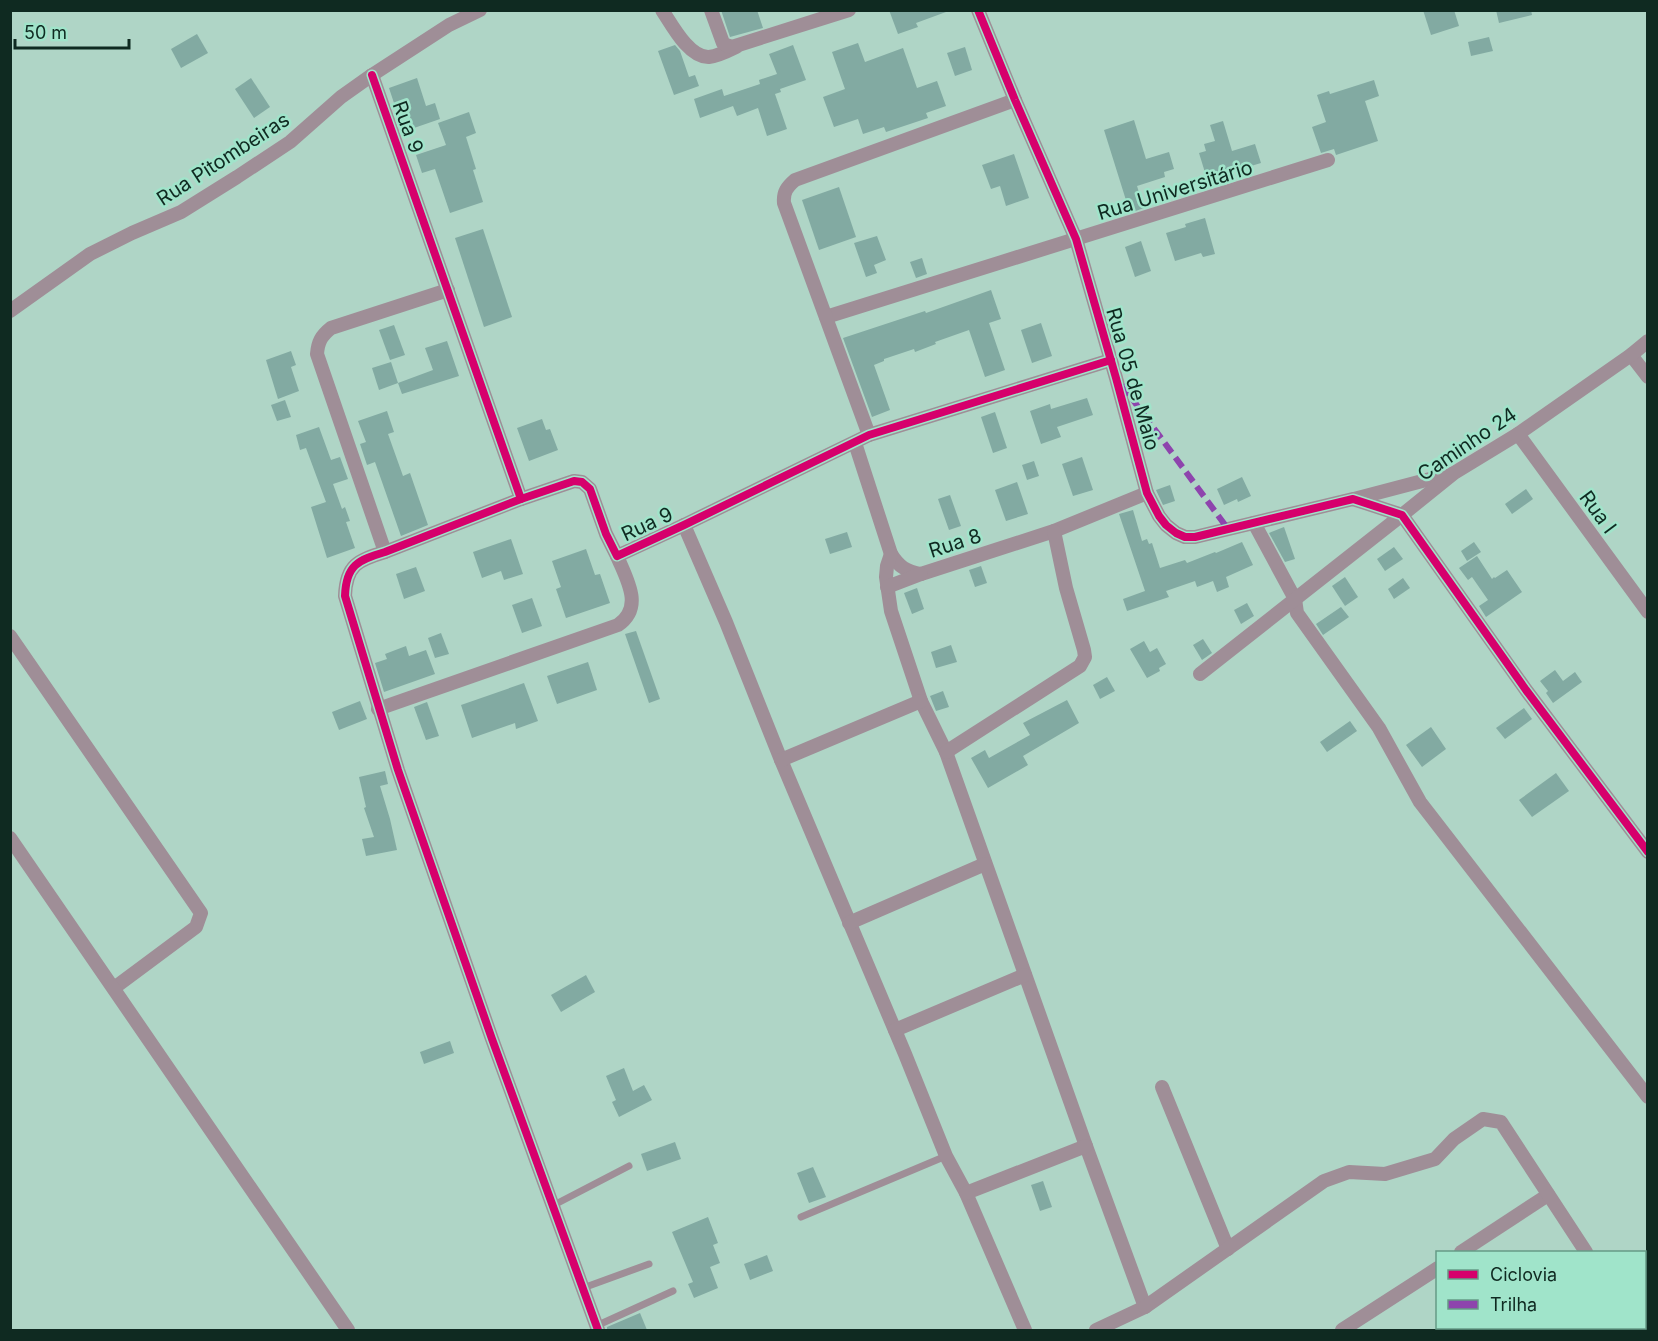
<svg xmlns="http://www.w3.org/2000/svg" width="1658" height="1341" font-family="Inter,sans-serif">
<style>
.building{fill:#82aaa2}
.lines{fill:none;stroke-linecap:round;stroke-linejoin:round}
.lane{stroke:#9f8e97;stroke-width:7}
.street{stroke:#9f8e97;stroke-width:14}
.quiet{stroke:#8e44ad;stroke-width:6;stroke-dasharray:12 6;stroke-linecap:butt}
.cycleway-casing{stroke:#a0e4ca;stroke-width:11}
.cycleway{stroke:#d6006c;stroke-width:8}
.labels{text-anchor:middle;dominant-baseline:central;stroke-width:5;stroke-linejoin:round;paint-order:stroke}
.street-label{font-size:20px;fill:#0f2a21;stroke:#a0e4ca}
</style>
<rect width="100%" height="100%" fill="#afd5c6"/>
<g class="building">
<polygon points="721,10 757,10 763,28 730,37"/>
<polygon points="889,10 945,10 946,12 916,23 918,27 898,34"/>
<polygon points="1423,10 1454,10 1459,26 1431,35"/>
<polygon points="1496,10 1531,10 1532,15 1499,23"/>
<polygon points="197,34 208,53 181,68 171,49"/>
<polygon points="1489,37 1493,51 1471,56 1468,42"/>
<polygon points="858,43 865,62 903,48 917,88 937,81 946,106 926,113 928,118 886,132 884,127 863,134 858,119 834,127 823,97 845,89 832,52"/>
<polygon points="675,45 680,51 689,77 695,75 699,86 674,95 658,51"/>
<polygon points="793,45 806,80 780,89 781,92 775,94 787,129 767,136 758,108 737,116 733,106 700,118 694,99 722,89 724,96 760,84 759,80 777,74 769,54"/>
<polygon points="965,47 972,70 955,76 947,53"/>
<polygon points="251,78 270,107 254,118 235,89"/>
<polygon points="417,78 426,106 435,103 440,119 414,128 407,109 397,112 389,88"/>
<polygon points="1374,80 1379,96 1365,101 1378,141 1336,155 1334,149 1321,153 1312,127 1326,122 1317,95 1329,91 1330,94"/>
<polygon points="469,112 476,133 466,137 476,169 473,170 483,202 450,213 435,169 422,173 416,155 446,145 438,123"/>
<polygon points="1134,120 1146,159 1169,152 1174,169 1164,172 1165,177 1137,186 1144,208 1130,213 1104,130"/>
<polygon points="1223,121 1232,151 1255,144 1261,163 1207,179 1199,153 1206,151 1204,144 1215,141 1210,125"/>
<polygon points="1014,154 1029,198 1006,206 1000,186 991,189 982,165"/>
<polygon points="839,187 856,237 819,250 802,200"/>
<polygon points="1205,218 1215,254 1203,257 1201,253 1175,261 1166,233 1186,227 1185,224"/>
<polygon points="483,229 512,317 484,327 455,238"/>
<polygon points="877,236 886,260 874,265 877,273 866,277 854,243"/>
<polygon points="1141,241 1151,271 1135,277 1125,247"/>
<polygon points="922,258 927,274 916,278 910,262"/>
<polygon points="991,290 1001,319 989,323 1005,370 985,377 969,330 935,342 936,344 915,352 914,349 884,359 884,361 874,365 890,410 872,417 843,338 925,311 926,313"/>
<polygon points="1041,323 1052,356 1032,363 1021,330"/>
<polygon points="394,325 405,355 390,360 379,330"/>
<polygon points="447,341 459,376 402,394 398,383 433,370 425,348"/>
<polygon points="291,351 296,365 291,367 299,391 278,399 266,360"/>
<polygon points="391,362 398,383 379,390 372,368"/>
<polygon points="1087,398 1093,415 1057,427 1061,437 1041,444 1030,411 1050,404 1051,409"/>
<polygon points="285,400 291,417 277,421 271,405"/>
<polygon points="387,411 394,432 388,434 403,476 410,473 428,525 401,536 375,462 367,465 360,444 366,442 358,421"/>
<polygon points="995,412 1007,448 993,453 981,417"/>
<polygon points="542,419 546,430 550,429 558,450 529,461 517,428"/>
<polygon points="319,427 331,460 340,457 348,479 333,484 342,509 345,507 350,521 346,522 355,548 327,558 311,507 326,502 306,448 300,450 296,435"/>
<polygon points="1082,457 1093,490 1073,496 1062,464"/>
<polygon points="1034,461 1039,476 1027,480 1022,465"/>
<polygon points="1242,477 1251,496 1238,502 1237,499 1224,505 1217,489"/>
<polygon points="1017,482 1028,514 1006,521 995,490"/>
<polygon points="1170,485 1175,501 1163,505 1156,490"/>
<polygon points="1526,489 1533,499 1512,514 1505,504"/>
<polygon points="950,495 961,526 949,530 938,499"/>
<polygon points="1133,510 1142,541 1147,539 1149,544 1152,543 1160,568 1185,560 1187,563 1215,552 1216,553 1242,542 1253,565 1226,577 1229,587 1217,592 1213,581 1197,587 1195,581 1166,591 1169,597 1127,611 1123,599 1145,591 1119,514"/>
<polygon points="1284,527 1295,559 1285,562 1269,533"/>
<polygon points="847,532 852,547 830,554 825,539"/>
<polygon points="511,539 523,574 504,580 501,571 482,578 473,552"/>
<polygon points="1474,542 1481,552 1467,561 1461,551"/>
<polygon points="1394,547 1403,559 1385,571 1377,559"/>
<polygon points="586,549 595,575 600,574 610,603 566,618 556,589 561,587 552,561"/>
<polygon points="1477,556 1492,579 1494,577 1495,578 1507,570 1522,592 1486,617 1479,606 1488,600 1472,577 1468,580 1459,568"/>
<polygon points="981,566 987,583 975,587 969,570"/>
<polygon points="416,567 425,591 404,599 396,574"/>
<polygon points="1345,577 1358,597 1345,606 1332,586"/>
<polygon points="1403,578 1410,588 1394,599 1388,589"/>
<polygon points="917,588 924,609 912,614 904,593"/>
<polygon points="532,598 542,626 522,633 512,605"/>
<polygon points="1247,603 1254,616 1241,624 1234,610"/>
<polygon points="1341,607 1349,617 1323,635 1316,624"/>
<polygon points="636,631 660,699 649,703 625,634"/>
<polygon points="441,633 449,654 435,658 428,638"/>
<polygon points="1203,639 1212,653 1202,660 1193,645"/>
<polygon points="1144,641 1150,652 1157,648 1166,664 1159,668 1160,671 1147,678 1130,649"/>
<polygon points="951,645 957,662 936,668 931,652"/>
<polygon points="406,646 409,656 426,650 435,674 384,692 375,663 387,659 385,654"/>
<polygon points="588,662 597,690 557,704 547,676"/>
<polygon points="1555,670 1563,681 1575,672 1582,682 1553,703 1546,693 1548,691 1540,681"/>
<polygon points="1107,677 1115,691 1100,699 1093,685"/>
<polygon points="524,683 538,721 516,729 515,723 472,738 461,705"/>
<polygon points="943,691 949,707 936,711 930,696"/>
<polygon points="1067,700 1079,723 1023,756 1028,765 988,788 971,758 985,750 989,758 1030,735 1023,723"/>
<polygon points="360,701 367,719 339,730 332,712"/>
<polygon points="427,702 439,736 426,740 414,707"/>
<polygon points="1524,708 1532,719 1505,739 1496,728"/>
<polygon points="1350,721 1357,731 1327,752 1320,742"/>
<polygon points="1431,727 1446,749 1422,767 1406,745"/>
<polygon points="385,771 388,784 380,786 390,819 397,850 366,856 362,839 374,837 364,808 366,807 359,777"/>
<polygon points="1556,773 1569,791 1532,817 1519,800"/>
<polygon points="586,975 595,992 561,1012 551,995"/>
<polygon points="450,1041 454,1053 424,1064 420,1052"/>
<polygon points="624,1068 633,1091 644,1085 652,1100 619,1117 612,1102 616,1100 606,1076"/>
<polygon points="675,1142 681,1159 647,1171 641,1154"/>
<polygon points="813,1167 826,1197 809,1203 797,1173"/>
<polygon points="1043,1181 1052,1207 1040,1211 1031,1185"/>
<polygon points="708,1217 718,1243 713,1245 720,1263 710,1267 718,1288 694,1298 688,1284 693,1282 672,1232"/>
<polygon points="767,1255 773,1271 750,1280 744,1264"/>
<polygon points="640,1313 647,1330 607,1330 607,1327"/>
</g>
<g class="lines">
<g class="lane">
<polyline points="552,1206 629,1166"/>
<polyline points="801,1217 946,1156"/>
<polyline points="583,1288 649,1264"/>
<polyline points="596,1326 673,1291"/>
</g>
<g class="street">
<path d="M662,10C672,25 689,58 709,57C718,56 728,51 736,47"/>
<polyline points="711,10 723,43 726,45 732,47 849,10"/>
<polyline points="978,10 1015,100 1076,239 1116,378 1147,493 1159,516 1166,525 1176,533 1185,537 1195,537 1353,499 1402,515 1526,690 1648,852"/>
<polyline points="372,75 521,499 574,481 582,482 590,489 606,534 617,556 684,525 869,435 1111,360"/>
<polyline points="10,311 90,254 132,233 181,212 237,177 290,142 341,97 372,75 449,25 480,10"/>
<polyline points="826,317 1328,160"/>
<polyline points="1631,355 1648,377"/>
<polyline points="1518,434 1648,612"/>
<path d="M869,435L784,203C783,192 787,187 795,180L1015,100"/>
<path d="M855,443L891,554C899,567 906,571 921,574L1054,531L1147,493"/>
<path d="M521,499L385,552C358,560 346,565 345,596L398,770L492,1039L598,1330"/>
<polyline points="1354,499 1449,474"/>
<polyline points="1254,523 1295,599 1297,613 1379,728 1420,802 1648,1097"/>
<polyline points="684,525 726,622 781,760 905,1054 946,1156 966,1193 1025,1330"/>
<path d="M385,552L317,354C318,342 321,336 331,328L448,290"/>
<polyline points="891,554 887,566 886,577 891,611 921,701 946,752 1086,1146 1145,1307 1096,1330"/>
<polyline points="887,587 921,574"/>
<polyline points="10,636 201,913 196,927 114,988"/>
<polyline points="1200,674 1402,515 1454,473 1518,434 1631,355 1648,341"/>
<path d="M378,709L618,625C644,607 627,580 617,556"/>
<polyline points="946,752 1080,666 1085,657 1084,650 1066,588 1054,531"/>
<polyline points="781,760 921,701"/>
<polyline points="10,838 348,1330"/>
<polyline points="849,923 985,864"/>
<polyline points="895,1030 1025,975"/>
<polyline points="1162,1087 1228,1249"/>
<polyline points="966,1193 1086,1146"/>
<polyline points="1461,1252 1548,1195"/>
<polyline points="1145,1307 1324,1181 1349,1172 1385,1174 1435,1159 1454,1139 1483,1119 1501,1122 1586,1252"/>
<polyline points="1634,1328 1636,1330"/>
<polyline points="1342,1330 1438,1268"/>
<polyline points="1556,1330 1561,1328"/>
</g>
<polyline class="quiet" points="1122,385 1228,529"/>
<defs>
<g id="cycleway">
<polyline points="978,10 1015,100 1076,239 1116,378 1147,493 1159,516 1166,525 1176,533 1185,537 1195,537 1353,499 1402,515 1526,690 1648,852"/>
<polyline points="372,75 521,499 574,481 582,482 590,489 606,534 617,556 684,525 869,435 1111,360"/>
<path d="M521,499L385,552C358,560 346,565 345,596L398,770L492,1039L598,1330"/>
</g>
</defs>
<use href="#cycleway" class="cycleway-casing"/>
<use href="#cycleway" class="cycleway"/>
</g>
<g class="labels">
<g class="street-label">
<text transform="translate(408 127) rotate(70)">Rua 9</text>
<text transform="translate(223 159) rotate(-33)">Rua Pitombeiras</text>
<text transform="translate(1175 190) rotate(-17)">Rua Universitário</text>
<text transform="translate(1133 379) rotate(74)">Rua 05 de Maio</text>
<text transform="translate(1467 444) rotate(-34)">Caminho 24</text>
<text transform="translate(1598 512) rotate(54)">Rua I</text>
<text transform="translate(647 524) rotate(-25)">Rua 9</text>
<text transform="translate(955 543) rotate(-18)">Rua 8</text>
</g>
</g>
<rect width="1658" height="1341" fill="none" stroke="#0f2a21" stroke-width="24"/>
<rect x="1436" y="1251" width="210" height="78" fill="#a0e4ca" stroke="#669a86" stroke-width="1.5"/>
<rect x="1448" y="1270" width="30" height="9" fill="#d6006c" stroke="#669a86" stroke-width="1.5"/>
<text x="1490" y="1281" font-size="18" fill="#0f2a21">Ciclovia</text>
<rect x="1448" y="1300" width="30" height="9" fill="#8e44ad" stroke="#669a86" stroke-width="1.5"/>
<text x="1490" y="1311" font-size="18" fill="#0f2a21">Trilha</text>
<path d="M15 39v9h114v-9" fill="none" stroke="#0f2a21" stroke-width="3"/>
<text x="24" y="39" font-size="18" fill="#0f2a21" stroke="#a0e4ca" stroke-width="4.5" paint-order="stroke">50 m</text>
</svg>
